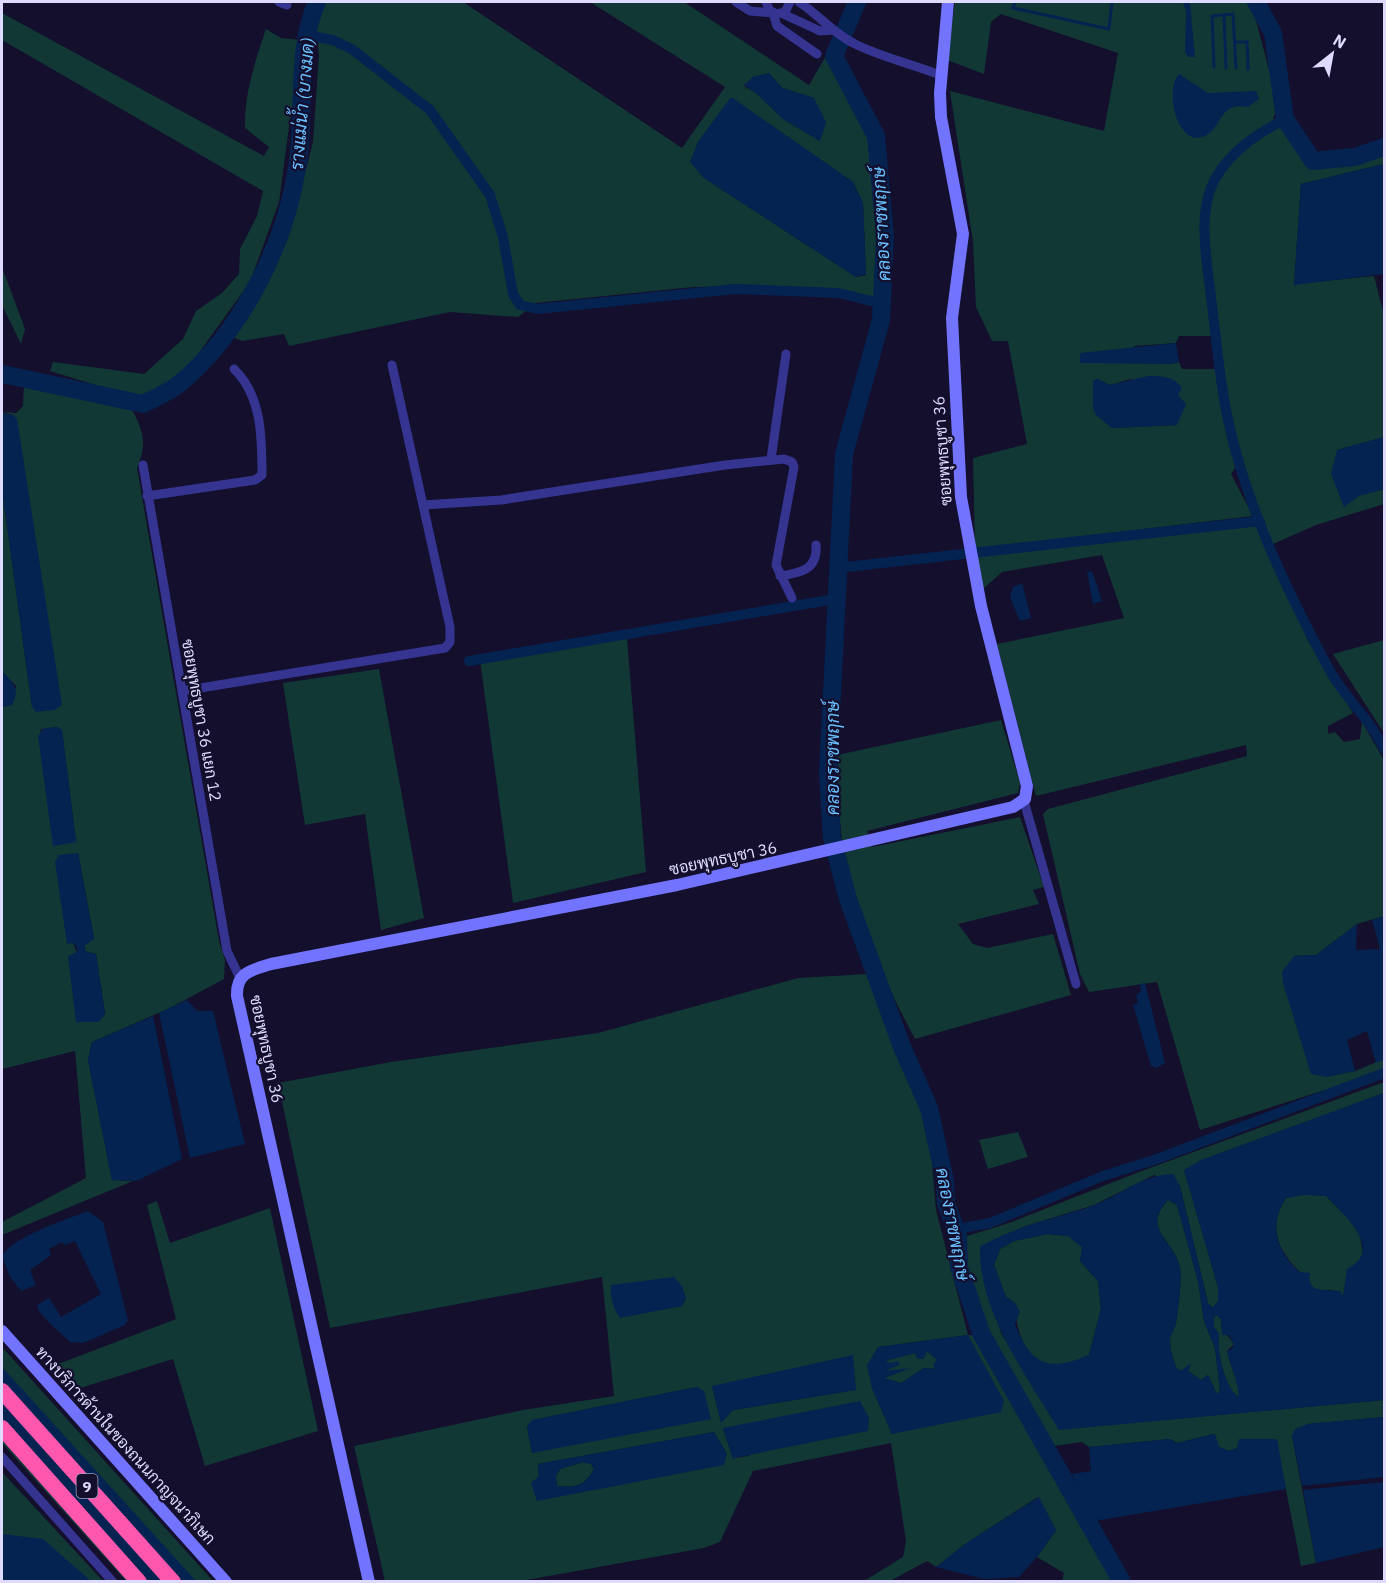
<svg xmlns="http://www.w3.org/2000/svg" width="1386" height="1583" font-family="'IBM Plex Sans',Sarabun,sans-serif">
<style>
.green{fill:#113835;fill-rule:evenodd}
.water{fill:#052350;fill-rule:evenodd}
.lines{fill:none;stroke-linecap:round;stroke-linejoin:round}
.stream{stroke:#052350;stroke-width:3}
.canal{stroke:#052350;stroke-width:10}
.river{stroke:#052350;stroke-width:18}
.street{stroke:#353591;stroke-width:9}
.secondary{stroke:#7274ff;stroke-width:12}
.highway{stroke:#ff56ae;stroke-width:16}
.labels{text-anchor:middle;dominant-baseline:central;stroke-width:4.5;stroke-linejoin:round;paint-order:stroke}
.shield{fill:#130f2d;stroke:#a19ec0;stroke-width:1.5}
.shield-label{font-size:15px;font-weight:bold;fill:#dedbff}
.street-label{font-size:16px;fill:#dedbff;stroke:#130f2d}
.water-label{font-size:18px;font-style:italic;fill:#69c0ff;stroke:#130f2d}
</style>
<rect width="100%" height="100%" fill="#130f2d"/>
<g class="green">
<path d="M325,2H463L682,148L725,87L590,2H684L809,85L834,42L842,55L868,133L871,152L876,189L880,299L814,289L766,286L693,287L536,303L518,317L450,312L289,346L284,334L242,341L228,335L241,323L287,241L313,142L319,55L316,32ZM769,73L782,88L814,98L820,141L783,119L756,93L744,86L753,77ZM731,98L853,182L863,203L866,275L856,277L704,178L691,162L698,142Z"/>
<path d="M955,2H1247L1255,17L1279,107L1273,118L1306,162L1323,168L1384,150V164L1301,184L1294,284L1374,276L1384,315V437L1337,450L1358,496L1384,489V504L1316,525L1273,544L1237,465L1231,474L1253,516L975,549L973,458L1027,444L1008,341H992L976,307L973,242L950,91L1104,131L1118,53L1001,14L991,22L984,74L947,60ZM1179,336H1211L1217,369H1182L1179,362L1170,364L1129,362L1134,346L1176,343ZM1097,379L1110,385L1131,379L1177,425L1112,428L1107,421L1093,381Z"/>
<path d="M2,13L264,156L269,147L245,128C244,94 255,62 266,29L281,38L300,40L296,108L290,119L279,202L250,282L188,368L150,395H128L50,371L53,362L144,374L183,339L196,311L222,293L239,274L240,249L257,216L263,191L2,40Z"/>
<polygon points="2,267 25,329 21,344 2,305"/>
<path d="M24,384L132,410C144,431 147,445 137,468L219,941L225,960L224,979L170,1008L92,1042L88,1060L112,1180L133,1181L2,1235V1222L86,1178L75,1051L2,1069V707L12,705L16,686L2,671V489L32,707L13,415L2,412L16,413L23,406ZM57,727L62,731L76,842L40,730ZM78,853L94,938L84,945L85,951L96,954L105,1013L103,1017L73,943Z"/>
<polygon points="1258,526 1308,641 1353,713 1328,726 1328,734 1335,732 1344,742 1360,739 1362,722 1384,760 1384,916 1357,924 1316,955 1294,956 1326,1077 1355,1071 1384,1059 1384,1071 1200,1130 1157,982 1089,992 1080,974 1043,814 1048,809 1247,756 1246,745 1036,796 997,644 1124,618 1102,555 1002,572 982,590 974,556"/>
<polygon points="627,638 646,872 513,903 480,660"/>
<polygon points="1384,640 1384,733 1333,654"/>
<polygon points="379,669 424,918 381,930 365,814 305,825 283,683"/>
<path d="M1001,720L1020,783L1018,793L867,831L872,847L1020,817L1044,887L1033,890L1039,904L958,924L973,944L987,948L1053,934L1071,995L915,1039C882,978 853,907 842,838C838,811 839,783 837,755Z"/>
<path d="M869,974L916,1093L930,1140L936,1210L968,1335L978,1336L1093,1546L1116,1581H1062L1064,1573L1037,1557L1056,1530L1038,1497L968,1542L936,1567L927,1561L890,1581H864L903,1557L906,1541L891,1443L753,1471L720,1542L704,1548L521,1581H385L354,1446L523,1410L614,1396L602,1277L330,1328L278,1083L391,1062L598,1033L798,978ZM686,1298L682,1306L645,1312ZM968,1335L892,1434L872,1388L868,1365L878,1347ZM712,1386L855,1390L733,1410L721,1422ZM697,1387L533,1453L532,1452L527,1427L533,1420ZM723,1429L749,1456L733,1458ZM714,1432L727,1454L537,1500L532,1483L539,1476L538,1464Z"/>
<path d="M1384,1082V1093L1202,1160L1184,1170L1218,1287V1301L1213,1308L1208,1303L1180,1186L1154,1175L1094,1205L1026,1226L980,1247L1001,1333L1059,1429L1384,1400V1417L1308,1424L1292,1436L1316,1563L1301,1566L1276,1439L1239,1440L1237,1448L1229,1451L1219,1447L1214,1434L1177,1443L1170,1439L1089,1447L1082,1442L1053,1446C1029,1415 947,1268 967,1236L1009,1223L1139,1172Z"/>
<polygon points="1018,1132 1028,1157 988,1169 979,1140"/>
<path d="M1304,1194L1326,1196L1349,1219L1360,1236L1363,1254L1346,1284L1343,1297C1340,1295 1335,1291 1331,1290C1326,1289 1322,1292 1317,1290C1311,1287 1308,1281 1304,1276C1279,1253 1266,1228 1286,1198Z"/>
<path d="M1168,1200L1177,1205L1198,1281L1204,1321L1215,1348L1220,1390L1217,1395L1208,1375L1201,1380L1188,1371L1190,1365L1181,1371L1176,1367C1173,1359 1170,1350 1170,1340C1170,1334 1175,1329 1176,1323C1178,1311 1182,1280 1180,1268C1175,1239 1140,1230 1168,1200Z"/>
<polygon points="157,1201 170,1243 270,1208 318,1431 205,1466 173,1359 74,1390 53,1366 176,1319 147,1205"/>
<path d="M1048,1234L1068,1236L1082,1247L1080,1261L1098,1281L1101,1309L1089,1355C1081,1358 1071,1364 1063,1365C1027,1369 1015,1331 1015,1303L1006,1297L994,1265L1000,1249L1014,1241Z"/>
<path d="M1217,1315L1221,1319V1327L1234,1344L1227,1351C1230,1366 1240,1384 1239,1398C1225,1389 1216,1349 1219,1334L1214,1327V1317Z"/>
<polygon points="2,1347 213,1581 126,1581 2,1443"/>
<polygon points="927,1351 937,1360 936,1369 924,1368 901,1383 883,1378 907,1369 882,1372 891,1364 884,1361 915,1353 917,1358 923,1359"/>
<path d="M583,1462L591,1464L594,1469C585,1486 575,1488 557,1486L556,1476L560,1469Z"/>
<polygon points="2,1472 103,1581 89,1581 2,1534"/>
</g>
<g class="water">
<polygon points="1183,2 1190,2 1195,57 1188,57 1185,52 1186,12"/>
<polygon points="769,73 782,88 814,98 826,122 820,141 783,119 756,93 744,85 753,77"/>
<path d="M1179,74L1208,93L1256,91L1259,99L1248,107C1218,102 1224,126 1205,136C1177,149 1164,89 1179,74Z"/>
<polygon points="731,97 853,182 863,203 866,274 856,277 704,178 690,162 698,142"/>
<polygon points="1384,164 1384,274 1294,285 1301,184"/>
<polygon points="1176,343 1179,362 1170,364 1080,363 1080,353"/>
<path d="M1148,376C1162,376 1174,376 1182,388L1178,395L1186,404L1177,425L1112,428L1096,415L1093,408V381L1098,379L1110,385Z"/>
<polygon points="2,413 13,415 17,419 62,705 54,710 36,712 32,707 2,489"/>
<polygon points="1384,437 1384,489 1359,496 1344,507 1331,474 1337,450"/>
<polygon points="1092,571 1102,601 1093,604 1087,572"/>
<polygon points="1022,583 1031,618 1020,621 1010,597 1013,587"/>
<path d="M2,671C13,683 21,689 12,705L2,707Z"/>
<polygon points="57,727 62,730 76,842 53,846 38,736 44,728"/>
<polygon points="78,853 94,939 84,946 85,951 96,954 105,1014 99,1022 76,1022 68,956 77,952 77,947 73,943 67,944 55,862 59,855"/>
<polygon points="1384,916 1384,1059 1376,1063 1367,1031 1347,1040 1355,1071 1326,1077 1311,1074 1283,983 1282,972 1294,956 1316,955 1357,924 1356,950 1380,949 1372,920"/>
<polygon points="1145,983 1165,1063 1156,1068 1151,1066 1133,1005 1138,1003 1136,995 1141,992 1140,984"/>
<polygon points="187,1000 197,1011 213,1011 245,1144 190,1158 159,1013"/>
<polygon points="153,1016 182,1159 136,1181 112,1180 88,1060 92,1042"/>
<path d="M1384,1093V1400L1059,1430C1027,1377 978,1311 980,1247C1014,1226 1055,1219 1092,1206C1122,1195 1140,1175 1173,1174L1180,1186L1208,1303L1213,1308L1218,1301V1287L1184,1170L1201,1160ZM1304,1195L1326,1196C1345,1215 1385,1250 1347,1269L1343,1296L1340,1291C1325,1289 1306,1294 1310,1273L1299,1272C1276,1250 1268,1225 1286,1198ZM1168,1200L1177,1205L1198,1281L1204,1321L1215,1348L1220,1390L1217,1394L1208,1375L1201,1380L1188,1371L1191,1363L1181,1371L1176,1367C1173,1359 1170,1350 1170,1340C1170,1334 1175,1329 1176,1323C1178,1311 1182,1280 1180,1268C1175,1240 1140,1229 1168,1200ZM1048,1234L1068,1236L1082,1247L1080,1261L1098,1281L1101,1309L1089,1355C1049,1372 1031,1366 1015,1324L1020,1312L1015,1303L1006,1297L994,1265L1000,1249L1014,1241ZM1217,1315L1221,1319L1222,1335H1229L1234,1344L1232,1349L1227,1351C1230,1363 1240,1388 1239,1397C1225,1390 1216,1349 1219,1334L1214,1327V1317Z"/>
<path d="M88,1211L103,1222L128,1320L125,1325L83,1343L70,1342C61,1332 39,1317 37,1305L49,1298L61,1317L101,1294L75,1241L65,1245L62,1242L49,1249L51,1255L30,1270L36,1285L21,1291L10,1277L2,1256C14,1236 65,1220 88,1211Z"/>
<path d="M674,1277L682,1286L686,1298L682,1306L620,1318C613,1309 610,1297 611,1285Z"/>
<path d="M968,1335L1004,1401L1001,1412L892,1434L872,1388L867,1365L878,1347ZM927,1351L937,1360L933,1365L935,1369L924,1368L901,1383L884,1378L911,1368L885,1371L899,1365L898,1361L891,1363L885,1361L915,1353L917,1358L923,1359Z"/>
<polygon points="853,1355 856,1390 733,1410 721,1423 712,1386"/>
<polygon points="2,1367 196,1581 133,1581 2,1436"/>
<polygon points="697,1387 704,1391 711,1419 532,1453 527,1427 532,1420"/>
<polygon points="860,1401 869,1418 868,1431 734,1458 734,1461 723,1428"/>
<polygon points="1383,1417 1384,1477 1302,1486 1292,1436 1295,1429 1308,1424"/>
<path d="M714,1432L727,1454L724,1465L537,1501L531,1483L539,1476L538,1464ZM583,1462L591,1464L594,1469C586,1486 575,1488 557,1486L556,1476L560,1469Z"/>
<polygon points="1215,1434 1219,1447 1229,1451 1237,1448 1239,1439 1277,1439 1286,1489 1094,1521 1072,1474 1091,1471 1089,1447 1170,1439 1177,1443"/>
<polygon points="1384,1482 1384,1547 1316,1563 1303,1490"/>
<polygon points="1039,1497 1056,1530 1037,1557 1019,1577 984,1579 936,1567 968,1542"/>
<polygon points="2,1534 43,1539 91,1581 2,1581"/>
</g>
<g class="lines">
<g class="stream">
<polyline points="1015,2 1013,8 1109,29 1112,2"/>
<polyline points="1224,15 1226,68"/>
<polyline points="1235,42 1247,42 1248,69"/>
<polyline points="1214,67 1212,16 1233,14 1236,68"/>
</g>
<g class="canal">
<polyline points="307,35 333,40 353,50 430,110 490,195 503,237 513,294 520,305 537,309 735,289 839,293 883,304"/>
<path d="M1285,119C1257,134 1229,152 1214,181C1197,214 1207,262 1211,297C1216,336 1219,376 1227,415C1245,504 1287,591 1330,671C1346,699 1371,720 1384,749"/>
<polyline points="837,568 1260,521"/>
<polyline points="469,661 835,599"/>
<polyline points="956,1229 990,1223 1103,1176 1157,1159 1384,1073"/>
</g>
<g class="river">
<polyline points="857,2 834,56 876,136 885,237 881,320 844,454 828,773 832,838 848,899 902,1047 929,1108 945,1181 946,1203 958,1236 959,1267 981,1333 1122,1582"/>
<polyline points="1256,2 1273,33 1285,119 1313,161 1355,157 1384,147"/>
<path d="M2,374L143,404C155,398 169,392 179,384C240,334 285,246 297,168C306,118 295,49 317,2"/>
</g>
<g class="street">
<polyline points="279,2 287,5"/>
<polyline points="736,2 750,11 773,13 777,26 817,54"/>
<polyline points="766,2 770,11 777,14 785,12 790,2"/>
<path d="M799,2C819,15 834,34 855,44C881,57 912,64 940,75"/>
<polyline points="781,13 820,31 833,30"/>
<polyline points="771,459 786,354"/>
<polyline points="143,465 227,951 240,978"/>
<path d="M147,496L255,480L262,475C262,438 262,396 234,369"/>
<polyline points="423,505 501,500 725,465 784,459 792,462 794,467 776,565 792,598"/>
<path d="M780,576C800,573 818,570 816,545"/>
<polyline points="182,691 445,648 450,642 450,627 392,365"/>
<polyline points="1024,801 1076,984"/>
<polyline points="2,1457 113,1582"/>
</g>
<g class="secondary">
<polyline points="2,1331 226,1582"/>
<path d="M369,1582L237,996C236,972 252,970 271,964L677,885L1013,807L1025,799L1027,786L981,606L961,497L952,318L963,234L941,117L940,93L948,2"/>
</g>
<g class="highway">
<polyline points="2,1391 173,1582"/>
<polyline points="2,1428 139,1582"/>
</g>
</g>
<g class="labels">
<rect class="shield" x="76.5" y="1474" width="21" height="24" rx="4.5"/>
<g class="shield-label">
<text x="87" y="1486">9</text>
</g>
<g class="street-label">
<text transform="translate(942 451) rotate(-94)">ซอยพุทธบูชา 36</text>
<text transform="translate(202 720) rotate(80)">ซอยพุทธบูชา 36 แยก 12</text>
<text transform="translate(723 858) rotate(-12)">ซอยพุทธบูชา 36</text>
<text transform="translate(267 1049) rotate(78)">ซอยพุทธบูชา 36</text>
<text transform="translate(126 1445) rotate(48)">ทางบริการด้านในของถนนกาญจนาภิเษก</text>
</g>
<g class="water-label">
<text transform="translate(302 104) rotate(-85)">รางแม่น้ำ (บางมด)</text>
<text transform="translate(881 224) rotate(-93)">คลองราชพฤกษ์</text>
<text transform="translate(832 758) rotate(-90)">คลองราชพฤกษ์</text>
<text transform="translate(953 1224) rotate(79)">คลองราชพฤกษ์</text>
</g>
</g>
<rect width="1386" height="1583" fill="none" stroke="#dedbff" stroke-width="6"/>
<g transform="translate(1332 54) rotate(31)" stroke="#130f2d" stroke-width="4.5" paint-order="stroke">
<path d="M0-4.5L10 22L0 15L-10 22Z" fill="#dedbff"/>
<text y="-9" font-size="16" font-weight="bold" text-anchor="middle" fill="#dedbff">N</text>
</g>
</svg>
